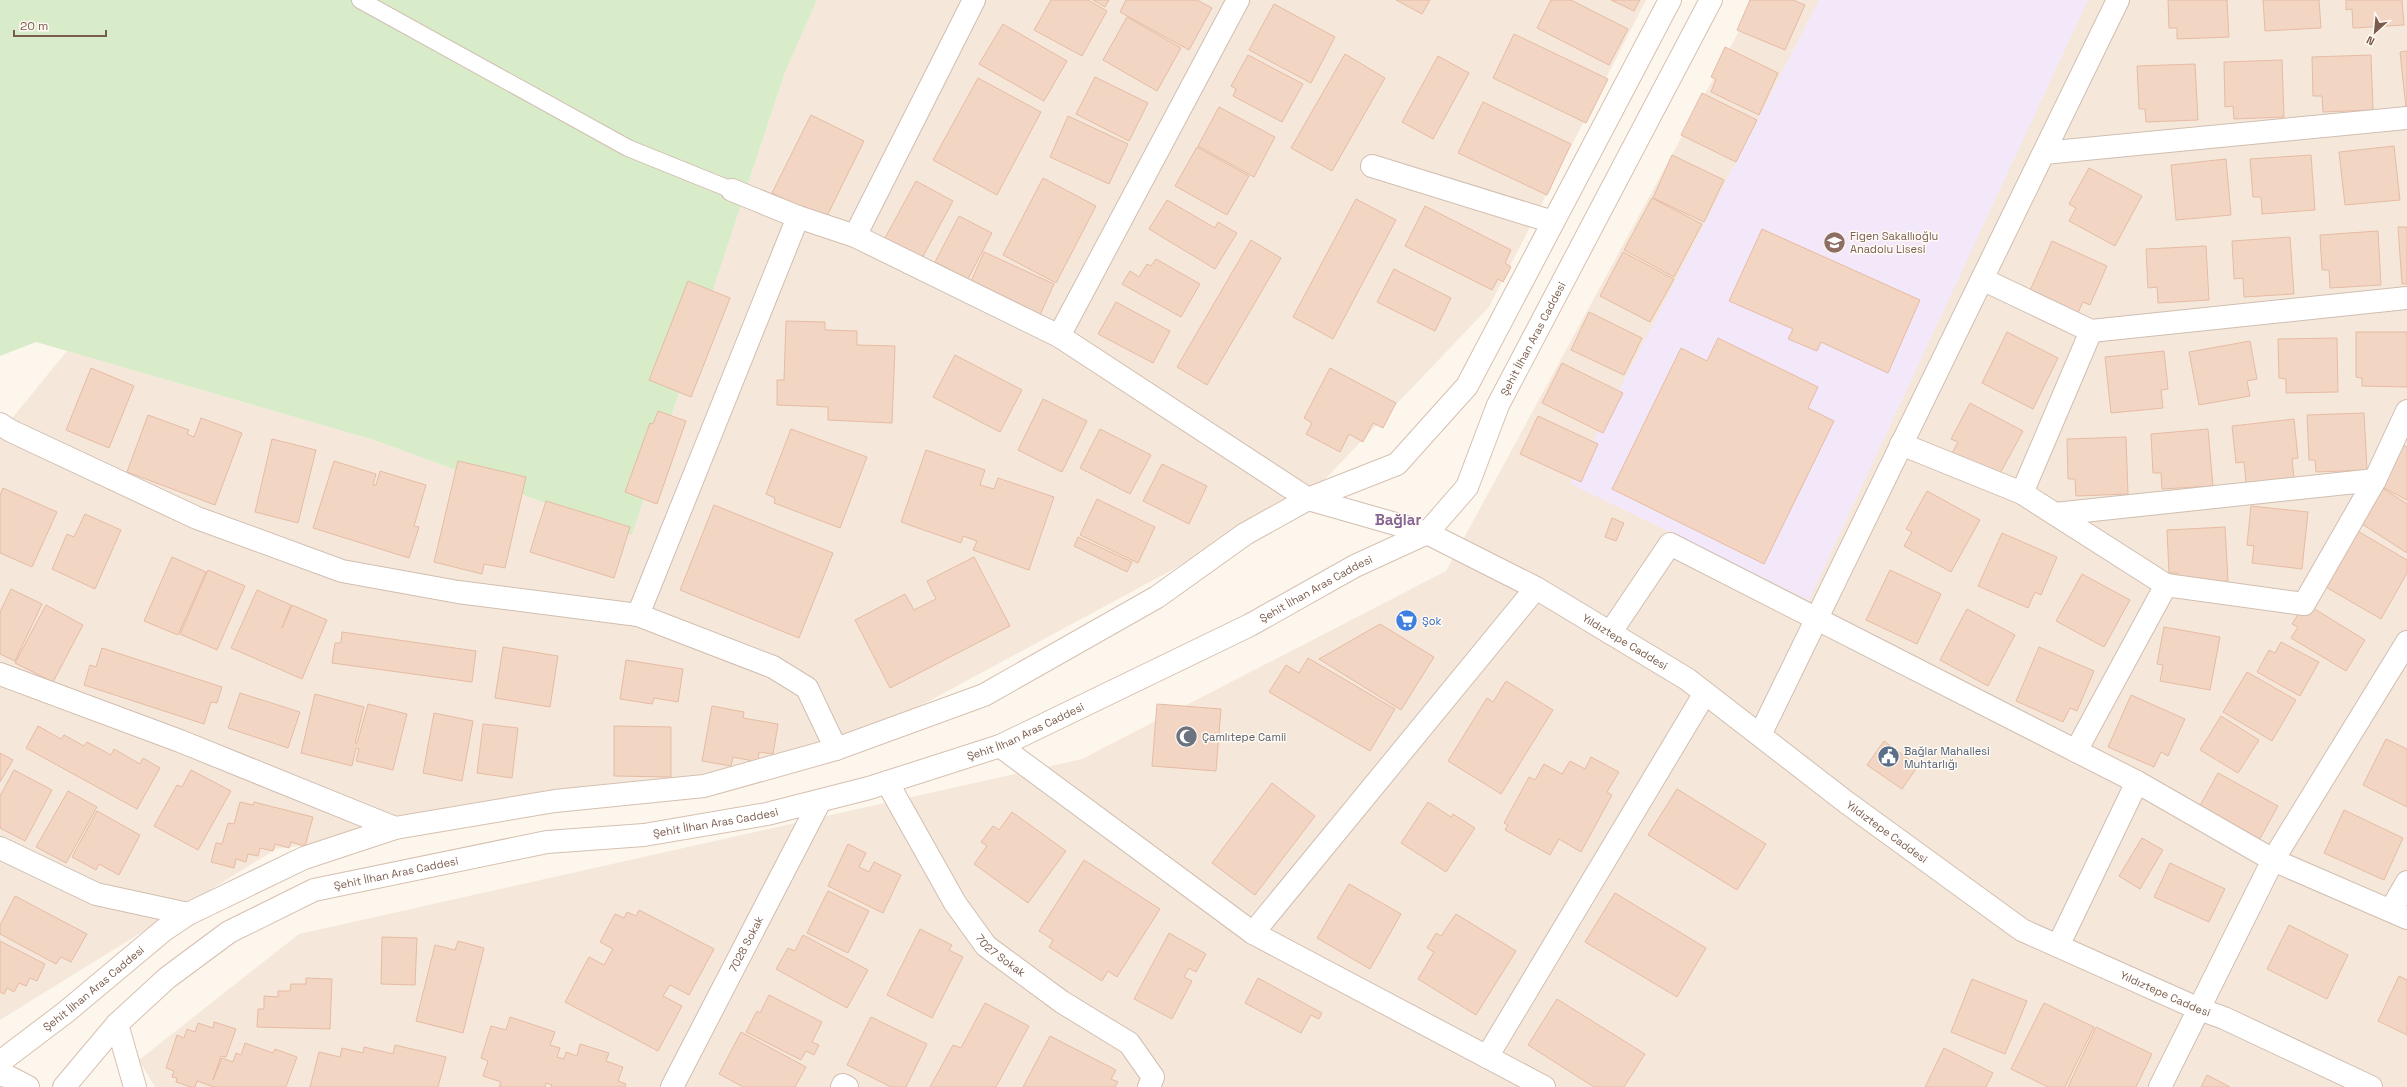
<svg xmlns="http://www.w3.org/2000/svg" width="2407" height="1087" font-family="'Space Grotesk',sans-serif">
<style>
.residential{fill:#f5e8da}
.education{fill:#f3e8fa}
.green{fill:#d8ecc9}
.building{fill:#f3d5c3;stroke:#e6bba3}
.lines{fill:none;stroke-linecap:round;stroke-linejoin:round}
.lane-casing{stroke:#d1beb0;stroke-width:18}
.street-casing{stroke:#d1beb0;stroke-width:24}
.secondary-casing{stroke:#d6c0b0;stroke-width:24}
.lane{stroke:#fff;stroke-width:16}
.street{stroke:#fff;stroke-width:22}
.secondary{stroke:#fff;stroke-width:22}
.labels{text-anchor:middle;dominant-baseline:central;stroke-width:3;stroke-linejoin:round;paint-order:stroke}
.education-label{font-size:11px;fill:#785e54;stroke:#fffaf3;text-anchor:start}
.street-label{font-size:11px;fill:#7a5c4d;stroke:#fffaf3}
.shop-label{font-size:11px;fill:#366cbe;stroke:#fffaf3;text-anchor:start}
.worship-label{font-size:11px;fill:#5b616d;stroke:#fffaf3;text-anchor:start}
.service-label{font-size:11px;fill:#4e5e75;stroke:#fffaf3;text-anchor:start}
.district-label{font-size:15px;font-weight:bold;fill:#846695;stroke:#fffaf3}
</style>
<rect width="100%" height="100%" fill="#fdf6ec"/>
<g class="residential">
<polygon points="817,0 1646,0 1489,307 1309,496 868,734 530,815 276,849 0,1020 0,433 67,351 374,440 632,535 785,72"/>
<polygon points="1756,0 2407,0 2407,1087 155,1087 139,1060 299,934 1082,759 1446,571"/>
</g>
<polygon class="education" points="1819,0 2088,0 1809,600 1571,484"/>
<polygon class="green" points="0,0 817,0 785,72 632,535 374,440 67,351 36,342 0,356"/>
<g class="building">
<polygon points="1051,0 1088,0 1107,11 1082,56 1034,30"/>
<polygon points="1093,0 1109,0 1105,7"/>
<polygon points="1126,0 1197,0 1212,8 1189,50 1120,12"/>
<polygon points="1396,0 1430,0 1422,14"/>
<polygon points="1551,0 1571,0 1628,29 1609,65 1537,28"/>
<polygon points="1611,0 1640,0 1634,11"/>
<polygon points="1750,0 1793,0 1805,5 1785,50 1737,30"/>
<polygon points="2168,0 2227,0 2229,37 2177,39 2177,28 2169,28"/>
<polygon points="2263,0 2319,0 2321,28 2265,31"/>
<polygon points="2346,0 2402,0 2404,25 2353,28 2352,9 2346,10"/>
<polygon points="1274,4 1335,37 1311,83 1249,50"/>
<polygon points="1127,17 1181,48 1157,91 1103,60"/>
<polygon points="1003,24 1067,61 1044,101 979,64"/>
<polygon points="1514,34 1608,79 1586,123 1493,78"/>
<polygon points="1725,47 1778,73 1759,115 1711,92 1716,79 1711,77"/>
<polygon points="2407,51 2407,108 2406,108 2400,52"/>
<polygon points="1345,54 1385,78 1332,171 1291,148"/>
<polygon points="1248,55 1303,84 1282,122 1233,96 1236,89 1231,86"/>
<polygon points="2371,55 2373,110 2323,112 2322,96 2313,96 2312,57"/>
<polygon points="1438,56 1469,73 1433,139 1402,122"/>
<polygon points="2282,60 2284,117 2234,119 2233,106 2225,107 2224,62"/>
<polygon points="2195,64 2198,120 2146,122 2145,109 2139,109 2137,66"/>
<polygon points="1095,77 1148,103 1129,141 1076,114"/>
<polygon points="978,78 1041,112 997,195 933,160"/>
<polygon points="1702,93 1757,120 1736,162 1681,135"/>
<polygon points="1483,102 1571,144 1547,195 1458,153"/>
<polygon points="1219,107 1275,137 1254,177 1198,146"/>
<polygon points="811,115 864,141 825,220 772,193"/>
<polygon points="1068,116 1128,144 1109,184 1050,157"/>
<polygon points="2394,146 2400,200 2345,205 2339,152"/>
<polygon points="1197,147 1249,176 1227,215 1175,186"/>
<polygon points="1672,155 1724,180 1704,222 1653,198"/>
<polygon points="2311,155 2315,210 2262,214 2261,197 2253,197 2250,159"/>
<polygon points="2226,159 2231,215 2176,220 2171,165"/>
<polygon points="2089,168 2142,196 2115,246 2069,221 2076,208 2069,204"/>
<polygon points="1043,178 1096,206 1056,283 1003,255"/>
<polygon points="916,181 953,201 921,260 884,240"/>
<polygon points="1652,198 1702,224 1674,277 1624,250"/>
<polygon points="1356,199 1396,220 1333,339 1293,317"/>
<polygon points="1167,200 1215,228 1218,222 1237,233 1215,269 1149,229"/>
<polygon points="1425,206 1511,250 1505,263 1511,267 1503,282 1498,279 1492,290 1405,246"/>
<polygon points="959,216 992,233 968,279 935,262"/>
<polygon points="2398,227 2407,227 2407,284 2402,284"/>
<polygon points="1762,229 1920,300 1888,373 1821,342 1817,351 1788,339 1793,329 1729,301"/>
<polygon points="2378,231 2381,285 2330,288 2329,270 2322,270 2320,235"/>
<polygon points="2290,237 2294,294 2244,297 2243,278 2234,279 2232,241"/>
<polygon points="1251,240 1281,258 1207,385 1177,367"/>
<polygon points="2052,241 2107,266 2090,305 2083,302 2076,317 2028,295"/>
<polygon points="2206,246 2209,300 2158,303 2157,287 2148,288 2146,249"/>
<polygon points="984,252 1054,284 1039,317 969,286"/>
<polygon points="1623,252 1674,279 1650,322 1600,296"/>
<polygon points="1156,259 1200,284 1181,317 1122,284 1130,271 1139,277 1147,264 1151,266"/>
<polygon points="1394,269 1451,298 1435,331 1377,302"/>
<polygon points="688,281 730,298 691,397 649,380"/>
<polygon points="1116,302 1170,331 1153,363 1098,334"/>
<polygon points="1589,312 1642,338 1624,375 1571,350"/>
<polygon points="786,321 825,322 825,330 857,331 857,345 895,346 892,423 828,420 828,407 777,405 777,380 784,380"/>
<polygon points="2007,332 2058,358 2033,409 1982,383"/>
<polygon points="2356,332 2407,332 2407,387 2362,386 2362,378 2356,377"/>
<polygon points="1718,338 1818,387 1808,408 1834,421 1764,564 1612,489 1681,348 1707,361"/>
<polygon points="2337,338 2338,392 2286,393 2286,379 2279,378 2278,339"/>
<polygon points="2250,341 2257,379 2247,381 2250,396 2199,405 2189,352"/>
<polygon points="2164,351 2168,389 2161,390 2163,408 2111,413 2105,357"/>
<polygon points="955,355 1022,390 1000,432 933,397"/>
<polygon points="1562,363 1623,393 1603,433 1542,403"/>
<polygon points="91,368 134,386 109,448 66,430"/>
<polygon points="1330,368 1396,403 1383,428 1373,423 1363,442 1349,434 1340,452 1306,434 1312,423 1304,418"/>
<polygon points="1043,399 1087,421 1062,472 1018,450"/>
<polygon points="1970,403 2023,431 1996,481 1950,457 1958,442 1951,439"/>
<polygon points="658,411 686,421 657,504 625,492 650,423 653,424"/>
<polygon points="2364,413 2367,470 2316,472 2315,460 2309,460 2307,415"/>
<polygon points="148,415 189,430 187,434 194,437 201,418 242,433 215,505 127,472"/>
<polygon points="1538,416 1598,444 1581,482 1520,454"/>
<polygon points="2294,419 2298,458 2292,459 2294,478 2246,483 2244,462 2236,463 2232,426"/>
<polygon points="791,429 867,457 840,528 774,503 775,498 766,494"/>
<polygon points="1100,429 1151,455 1130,494 1080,468"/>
<polygon points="2208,429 2213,486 2162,489 2161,473 2153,473 2151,434"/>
<polygon points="2126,437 2128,494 2076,496 2075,479 2068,479 2067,439"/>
<polygon points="272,439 316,450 298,523 255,512"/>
<polygon points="2403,445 2407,447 2407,500 2382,487"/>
<polygon points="926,450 985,470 980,485 994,489 998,478 1054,497 1029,570 973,550 977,541 963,536 961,543 901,522"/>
<polygon points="334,461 376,474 373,485 376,485 380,471 426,485 414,526 419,527 409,558 313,528"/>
<polygon points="458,461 526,477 505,568 484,564 482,574 434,562"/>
<polygon points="1162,464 1207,486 1189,524 1143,501"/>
<polygon points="2381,487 2407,504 2407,553 2359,522"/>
<polygon points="3,488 57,512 32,567 0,553 0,495"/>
<polygon points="1927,491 1980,520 1951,572 1904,546 1912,532 1906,529"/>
<polygon points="1097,499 1155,527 1138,563 1080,535"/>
<polygon points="546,501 630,527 614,578 530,552"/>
<polygon points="714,505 833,553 799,638 680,590"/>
<polygon points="2251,506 2308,512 2302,569 2252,563 2254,546 2247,545"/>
<polygon points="85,514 121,530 95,589 52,569 67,534 74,537"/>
<polygon points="1612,518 1624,523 1616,541 1605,537"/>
<polygon points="2225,527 2228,581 2178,584 2177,573 2169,573 2167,530"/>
<polygon points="2356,530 2407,560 2407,573 2381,619 2324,586"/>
<polygon points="2002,533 2057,557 2041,595 2035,592 2028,608 1978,586"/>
<polygon points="1078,537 1132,562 1127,572 1074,546"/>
<polygon points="172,557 206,572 178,635 144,621"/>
<polygon points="974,557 1010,626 890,688 855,620 905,594 914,610 936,599 927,581"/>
<polygon points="208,570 245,586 217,650 180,634"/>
<polygon points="1890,570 1941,594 1917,644 1866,620"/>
<polygon points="2082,574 2130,600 2104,647 2056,621"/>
<polygon points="11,589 42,604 15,661 0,654 0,612"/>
<polygon points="257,590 291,605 282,628 292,605 327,620 302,679 231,648"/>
<polygon points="2305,603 2365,640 2346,671 2291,638 2298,627 2292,624"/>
<polygon points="46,605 83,625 53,682 15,663"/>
<polygon points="1967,609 2015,635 1988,686 1940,660"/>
<polygon points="1380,624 1434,657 1401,710 1319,659"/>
<polygon points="2164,627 2220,637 2210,690 2160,681 2163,665 2157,664"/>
<polygon points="342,632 476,651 472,682 332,663 335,643 341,643"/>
<polygon points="2281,642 2319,662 2300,696 2257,672 2269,650 2275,653"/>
<polygon points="503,647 558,656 550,707 495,698"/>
<polygon points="2039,647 2094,671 2077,711 2070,708 2063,722 2016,701"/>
<polygon points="102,648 222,687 217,703 211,702 204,724 84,685 90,665 96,667"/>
<polygon points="1308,658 1395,709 1370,751 1269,692 1286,665 1299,673"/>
<polygon points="626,660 683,669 678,702 654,698 652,704 620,699"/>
<polygon points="2247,672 2296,700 2272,741 2223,712"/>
<polygon points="1506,681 1553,710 1501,794 1448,761 1487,698 1493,702"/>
<polygon points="240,693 300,712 288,748 228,728"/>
<polygon points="315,694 364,707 355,743 357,743 368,704 407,714 393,770 356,761 359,749 356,748 352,766 301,753"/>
<polygon points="2131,695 2185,719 2168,756 2161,752 2154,767 2108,747"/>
<polygon points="1157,704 1221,709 1216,771 1152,766"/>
<polygon points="712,706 744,712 743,718 778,724 773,754 759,752 758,762 733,757 731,766 702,761"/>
<polygon points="434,713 473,721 462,781 423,773"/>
<polygon points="2221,716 2259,740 2238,773 2200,750"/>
<polygon points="483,724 518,728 512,778 477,773"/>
<polygon points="38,726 61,739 64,735 84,746 87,742 111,755 114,749 140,764 143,758 160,768 137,809 26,748"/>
<polygon points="614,726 671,727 671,777 614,776"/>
<polygon points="2386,739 2407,749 2407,807 2363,785"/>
<polygon points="1884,741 1918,766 1902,789 1867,765"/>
<polygon points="0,753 13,760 0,782"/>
<polygon points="1591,757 1619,772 1607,792 1612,795 1581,852 1559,839 1550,855 1505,830 1508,825 1504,823 1529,777 1535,780 1544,764 1562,774 1570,761 1585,769"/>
<polygon points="14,770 52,790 25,841 0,828 0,796"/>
<polygon points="191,770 231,791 198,850 154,826 177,785 182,787"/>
<polygon points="2218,773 2278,806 2257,844 2197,811"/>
<polygon points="1272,783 1315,816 1255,895 1212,863"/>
<polygon points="1677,789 1766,844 1737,890 1648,835"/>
<polygon points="68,791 97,807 66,863 36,847"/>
<polygon points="240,802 253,805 254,802 313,817 305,846 291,842 289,848 275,844 273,851 260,848 258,856 248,854 246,862 236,859 234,868 211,862 216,843 222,844 228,823 234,824"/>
<polygon points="1428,802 1451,817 1453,814 1475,828 1446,872 1401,843"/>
<polygon points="2344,810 2403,838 2384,880 2324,853"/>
<polygon points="97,811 140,835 119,875 99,864 96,870 72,857"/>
<polygon points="1012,812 1066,851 1028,903 974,864 987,846 981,842 993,826 999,830"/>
<polygon points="2142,838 2163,850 2140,889 2119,876"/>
<polygon points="848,844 866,853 859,867 869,872 874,862 901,875 883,913 828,886"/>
<polygon points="1084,860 1160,909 1117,977 1108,971 1102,981 1049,947 1053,940 1039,931"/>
<polygon points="2170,863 2225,889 2209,922 2154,897"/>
<polygon points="1349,884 1401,914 1370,969 1317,938"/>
<polygon points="828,891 869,911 848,953 807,933"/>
<polygon points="1615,893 1706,948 1677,997 1585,942"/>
<polygon points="15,896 87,934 71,962 61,957 56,964 0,934 0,925"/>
<polygon points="639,910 714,949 689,995 670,985 663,996 682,1006 658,1051 565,1002 589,957 604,965 613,949 600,942 615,914 624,918 627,912 636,916"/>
<polygon points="1456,914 1516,951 1476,1015 1418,979 1434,952 1427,948 1436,933 1441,936"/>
<polygon points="2289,925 2348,955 2327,999 2267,969"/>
<polygon points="920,929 952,945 949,950 963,957 932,1018 887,995"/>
<polygon points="1169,933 1206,954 1196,972 1189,968 1184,977 1192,981 1172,1019 1134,999"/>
<polygon points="803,935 868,970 847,1008 776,969 788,948 795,951"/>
<polygon points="382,937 417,938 415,985 381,984"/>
<polygon points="0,941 45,964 37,981 30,978 26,986 19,983 14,992 7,988 4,994 0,992"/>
<polygon points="458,941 484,948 463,1033 416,1021 435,945 455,950"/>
<polygon points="2399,976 2407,980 2407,1035 2378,1021"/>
<polygon points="306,978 332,979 330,1029 257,1027 258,1009 264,1009 264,996 278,997 278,991 290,991 291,984 306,984"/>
<polygon points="1258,978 1322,1013 1319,1019 1311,1015 1301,1033 1245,1003"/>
<polygon points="1972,979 2027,1001 2005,1054 1951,1032"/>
<polygon points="769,995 822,1022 812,1042 819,1045 814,1055 806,1051 801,1060 746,1032 757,1011 760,1013"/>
<polygon points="1557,999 1645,1054 1624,1087 1594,1087 1528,1045"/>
<polygon points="985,1003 1029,1026 996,1087 930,1087 953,1045 961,1048"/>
<polygon points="2044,1003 2094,1027 2065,1087 2048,1087 2011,1069"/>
<polygon points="510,1017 555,1032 550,1045 560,1048 557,1057 564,1059 566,1052 577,1056 580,1044 609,1053 606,1061 623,1067 618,1081 626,1084 625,1087 551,1087 552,1085 546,1083 545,1087 499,1087 501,1082 483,1076 488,1061 481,1058 491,1026 506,1030"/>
<polygon points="871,1017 927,1044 906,1087 891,1087 847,1065"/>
<polygon points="214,1022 236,1029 226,1057 221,1056 213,1080 222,1058 233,1062 236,1053 241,1055 245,1043 273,1053 275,1049 297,1057 286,1087 214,1087 197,1081 195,1087 191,1087 176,1082 177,1078 172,1077 174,1071 166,1068 177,1035 184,1038 187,1029 195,1032 198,1023 213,1028"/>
<polygon points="2096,1027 2152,1054 2136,1087 2068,1087"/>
<polygon points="741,1032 806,1067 795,1087 743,1087 719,1074"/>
<polygon points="1050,1036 1116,1070 1111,1079 1118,1082 1115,1087 1023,1087"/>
<polygon points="395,1045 446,1057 438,1087 310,1087 319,1052 340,1057 342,1048 363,1053 364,1047 393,1054"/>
<polygon points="1944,1048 1993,1073 1986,1087 1925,1087"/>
<polygon points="2207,1075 2230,1087 2201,1087"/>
</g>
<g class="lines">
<defs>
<polyline id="lane" points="360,0 628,148 732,190"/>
<g id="street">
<polyline points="2044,153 2407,118"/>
<polyline points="1372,166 1553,222"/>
<path id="s1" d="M732,190L798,217L855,236L1059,336L1308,499L1427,533L1536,588L1687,679L1846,802L2022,930L2199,1009L2224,1018L2371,1087"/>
<polyline points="855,236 974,0"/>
<polyline points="1982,279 2091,331 2407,298"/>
<polyline points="1059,336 1238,0"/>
<polyline points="0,424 11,431 197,518 342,571 458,592 638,615 773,667 807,688 836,749"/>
<polyline points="1901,444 2022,493 2091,331"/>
<polyline points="2022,493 2166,585"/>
<polyline points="2055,514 2375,480"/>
<polyline points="638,615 798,217"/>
<polyline points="1610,633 1670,544 2137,782 2273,860 2407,918"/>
<polyline points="0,674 180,741 395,828"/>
<polyline points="1760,735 2118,0"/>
<polyline points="1000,746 1253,933 1544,1087"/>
<polyline points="2076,751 2166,585 2304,604 2375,480 2407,411"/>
<path id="s2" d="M887,782L955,903L986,946L1062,1002L1129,1043L1153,1077L1149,1087"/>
<polyline points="0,848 96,894 188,914"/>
<polyline points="2391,910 2407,882"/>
<polyline points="1253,933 1536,588"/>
<polyline points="2058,946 2137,782"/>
<polyline points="1487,1057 1705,693"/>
<path id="s3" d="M672,1087L820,801"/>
<polyline points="842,1087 843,1085 847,1087"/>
<polyline points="2160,1087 2273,860 2407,642"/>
</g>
<g id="secondary">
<polyline points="117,1024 135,1087"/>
<path id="s4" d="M0,1062L66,1012L164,930L188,914L304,858L395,828L555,801L704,786L836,749L984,695L1157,597L1245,534L1308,499L1397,464L1467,386L1670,0"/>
<polyline points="0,1075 7,1076 28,1087"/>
<path id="s5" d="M64,1087L117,1024L167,978L229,932L314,890L547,842L644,835L767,814L869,788L1000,746L1250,625L1355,566L1427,533L1467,487L1498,405L1711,0"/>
</g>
</defs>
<use href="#lane" class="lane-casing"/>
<use href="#street" class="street-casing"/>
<use href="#secondary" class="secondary-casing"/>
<use href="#lane" class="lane"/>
<use href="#street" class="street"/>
<use href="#secondary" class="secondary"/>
</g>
<defs>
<symbol id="school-disc" viewBox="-11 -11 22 22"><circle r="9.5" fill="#8d6e63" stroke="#fffaf3"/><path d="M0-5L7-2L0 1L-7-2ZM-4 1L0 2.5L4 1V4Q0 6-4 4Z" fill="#fff"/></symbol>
<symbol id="supermarket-disc" viewBox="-11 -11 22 22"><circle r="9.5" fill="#3f7fe0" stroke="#fffaf3"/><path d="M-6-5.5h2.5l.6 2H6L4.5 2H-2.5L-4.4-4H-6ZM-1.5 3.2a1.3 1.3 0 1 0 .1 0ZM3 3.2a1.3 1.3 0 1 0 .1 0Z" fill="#fff"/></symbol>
<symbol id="mosque-disc" viewBox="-11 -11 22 22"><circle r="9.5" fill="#6b7280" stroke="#fffaf3"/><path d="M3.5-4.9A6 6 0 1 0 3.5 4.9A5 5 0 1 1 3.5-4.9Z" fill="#fff"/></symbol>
<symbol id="civic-disc" viewBox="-11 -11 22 22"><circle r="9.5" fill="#5c6f8a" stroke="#fffaf3"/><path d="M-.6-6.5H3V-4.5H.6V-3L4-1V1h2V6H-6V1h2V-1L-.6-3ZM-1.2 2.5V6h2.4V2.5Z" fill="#fff"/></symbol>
</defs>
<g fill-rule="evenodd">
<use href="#school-disc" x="1822" y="230" width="25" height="25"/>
<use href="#supermarket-disc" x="1394" y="608" width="25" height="25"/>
<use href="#mosque-disc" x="1174" y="724" width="25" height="25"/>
<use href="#civic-disc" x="1876" y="744" width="25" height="25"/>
</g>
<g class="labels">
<g class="education-label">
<text x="1850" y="236">Figen Sakallıoğlu<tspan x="1850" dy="13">Anadolu Lisesi</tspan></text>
</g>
<g class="street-label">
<text stroke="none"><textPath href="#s5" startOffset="1726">Şehit İlhan Aras Caddesi</textPath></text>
<text stroke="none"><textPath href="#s5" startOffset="1378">Şehit İlhan Aras Caddesi</textPath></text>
<text stroke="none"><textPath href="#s1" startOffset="1006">Yıldıztepe Caddesi</textPath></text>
<text stroke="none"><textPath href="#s5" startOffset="1054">Şehit İlhan Aras Caddesi</textPath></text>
<text stroke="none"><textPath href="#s5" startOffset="730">Şehit İlhan Aras Caddesi</textPath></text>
<text stroke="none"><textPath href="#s1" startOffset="1330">Yıldıztepe Caddesi</textPath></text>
<text stroke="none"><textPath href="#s5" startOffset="406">Şehit İlhan Aras Caddesi</textPath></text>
<text stroke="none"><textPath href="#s3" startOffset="161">7028 Sokak</textPath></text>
<text stroke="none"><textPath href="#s2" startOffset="209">7027 Sokak</textPath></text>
<text stroke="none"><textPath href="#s4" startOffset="119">Şehit İlhan Aras Caddesi</textPath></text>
<text stroke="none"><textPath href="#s1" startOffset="1654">Yıldıztepe Caddesi</textPath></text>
</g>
<g class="shop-label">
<text x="1422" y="621">Şok</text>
</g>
<g class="worship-label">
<text x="1202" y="737">Çamlıtepe Camii</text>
</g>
<g class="service-label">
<text x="1904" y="751">Bağlar Mahallesi<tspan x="1904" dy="13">Muhtarlığı</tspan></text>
</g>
<g class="district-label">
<text x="1398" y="519">Bağlar</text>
</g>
</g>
<g transform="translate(2375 32) rotate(207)" stroke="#fffaf3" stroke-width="3" paint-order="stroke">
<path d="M0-3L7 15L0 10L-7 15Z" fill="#7a5c4d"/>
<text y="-6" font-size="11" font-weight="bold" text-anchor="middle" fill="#7a5c4d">N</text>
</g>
<path d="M14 30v6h92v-6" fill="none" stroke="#7a5c4d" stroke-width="2"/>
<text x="20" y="30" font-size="12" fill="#7a5c4d" stroke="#fffaf3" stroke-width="3" paint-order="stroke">20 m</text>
</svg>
